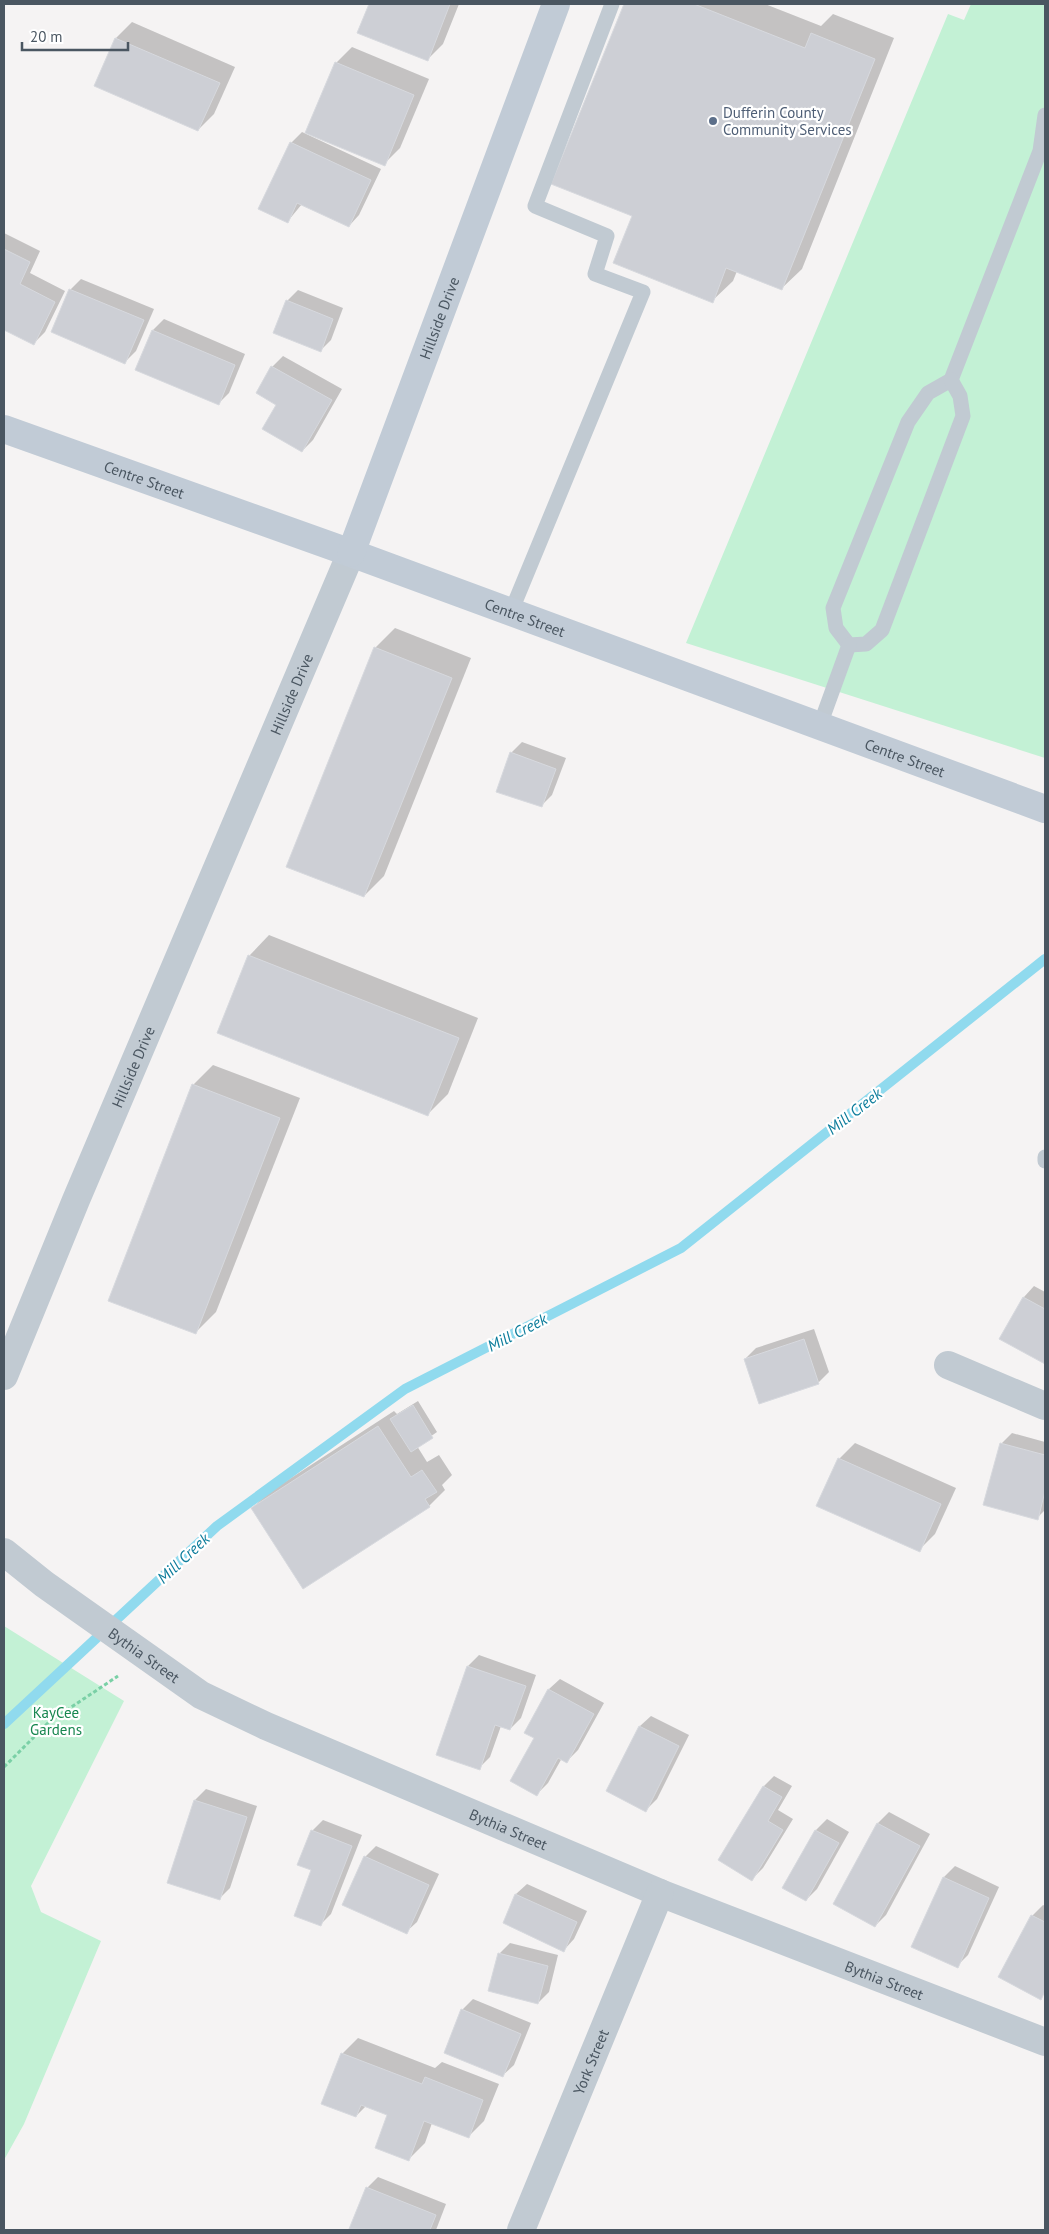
<svg xmlns="http://www.w3.org/2000/svg" width="1049" height="2234" font-family="'PT Sans',sans-serif">
<style>
.green{fill:#c3f1d5}
.shadow{fill:#0003}
.lines{fill:none;stroke-linecap:round;stroke-linejoin:round}
.stream{stroke:#90daee;stroke-width:10}
.building{fill:#cdcfd5;stroke:#d7d9de}
.path{stroke:#7ad0a6;stroke-width:3;stroke-dasharray:4 2.5;stroke-linecap:butt}
.lane{stroke:#c1cad2;stroke-width:15}
.street{stroke:#c1cad2;stroke-width:28}
.secondary{stroke:#c1cbd6;stroke-width:28}
.service-dot{fill:#5c6f8a;stroke:#fff;stroke-width:2}
.labels{text-anchor:middle;dominant-baseline:central;stroke-width:4.5;stroke-linejoin:round;paint-order:stroke}
.service-label{font-size:15px;fill:#4e5e75;stroke:#fff;text-anchor:start}
.street-label{font-size:15px;fill:#4a5661;stroke:#fff}
.park-label{font-size:15px;fill:#17864f;stroke:#fff}
.water-label{font-size:16px;font-style:italic;fill:#0c7c9b;stroke:#fff}
</style>
<rect width="100%" height="100%" fill="#f5f3f3"/>
<g class="green">
<polygon points="971,4 1045,4 1045,758 686,643 948,14 964,20"/>
<polygon points="4,1626 124,1701 31,1886 41,1912 101,1941 24,2124 4,2160"/>
</g>
<g class="shadow">
<polygon points="370,4 459,4 443,44 427,60 359,33"/>
<polygon points="625,4 765,4 821,26 833,14 894,38 802,269 781,289 737,271 733,281 712,301 633,215 553,183"/>
<polygon points="132,22 235,67 214,114 198,130 116,38"/>
<polygon points="352,47 429,79 400,148 384,164 336,63"/>
<polygon points="302,132 381,169 359,215 349,226 302,204 288,221 291,143"/>
<polygon points="4,233 40,251 30,273 65,291 45,332 34,343 4,328"/>
<polygon points="81,279 154,309 136,351 125,362 70,290"/>
<polygon points="298,290 343,308 331,340 320,351 287,301"/>
<polygon points="164,319 245,354 229,393 218,404 136,370 153,330"/>
<polygon points="283,356 342,389 313,440 302,451 278,404 257,392 272,367"/>
<polygon points="395,628 471,658 384,876 364,896 375,648"/>
<polygon points="522,742 566,758 552,795 541,806 511,753"/>
<polygon points="269,935 478,1018 448,1094 427,1115 249,956"/>
<polygon points="213,1065 300,1098 216,1312 196,1332 193,1085"/>
<polygon points="1034,1286 1045,1292 1045,1363 1001,1339 1024,1297"/>
<polygon points="814,1329 829,1372 818,1383 745,1359 756,1348"/>
<polygon points="418,1401 437,1432 417,1446 427,1462 439,1455 452,1475 442,1485 445,1490 429,1506 252,1508 268,1493 394,1411 397,1414"/>
<polygon points="1012,1433 1045,1442 1045,1510 1037,1518 1001,1444"/>
<polygon points="855,1443 956,1488 935,1534 919,1550 839,1459"/>
<polygon points="479,1655 536,1675 521,1718 510,1729 501,1726 490,1757 479,1768 468,1666"/>
<polygon points="560,1679 604,1703 578,1750 567,1761 562,1758 548,1783 537,1794 535,1737 549,1689"/>
<polygon points="651,1716 689,1735 657,1799 646,1810 640,1726"/>
<polygon points="774,1776 792,1786 778,1810 793,1819 763,1868 752,1879 764,1786"/>
<polygon points="206,1789 257,1806 230,1888 219,1899 169,1882 195,1800"/>
<polygon points="889,1812 930,1834 886,1915 875,1926 835,1904 878,1823"/>
<polygon points="827,1819 849,1832 817,1889 806,1900 784,1887 816,1830"/>
<polygon points="323,1820 362,1835 331,1914 320,1925 313,1869 312,1831"/>
<polygon points="376,1846 439,1874 417,1922 406,1932 365,1857"/>
<polygon points="955,1866 999,1887 968,1955 957,1966 913,1946 944,1877"/>
<polygon points="527,1884 587,1911 574,1939 564,1950 504,1922 516,1894"/>
<polygon points="1043,1905 1045,1906 1045,1993 1040,1998 1000,1977 1032,1916"/>
<polygon points="510,1943 558,1955 549,1992 538,2003 499,1954"/>
<polygon points="473,1999 531,2023 514,2065 503,2075 462,2010"/>
<polygon points="358,2038 435,2068 442,2062 499,2084 484,2121 468,2137 432,2123 425,2143 409,2159 389,2115 366,2106 356,2116 342,2054"/>
<polygon points="378,2177 446,2204 436,2230 355,2230 351,2228 367,2188"/>
</g>
<g class="lines">
<polyline class="stream" points="4,1724 217,1526 405,1389 681,1248 1045,959"/>
</g>
<g class="building">
<polygon points="369,4 450,4 428,61 357,33"/>
<polygon points="624,4 694,4 805,48 811,33 875,59 782,290 726,268 713,303 613,263 632,216 551,184"/>
<polygon points="115,38 220,83 198,131 94,86"/>
<polygon points="335,62 414,95 385,166 305,133"/>
<polygon points="290,142 371,180 349,227 297,203 288,223 258,209"/>
<polygon points="4,249 30,262 20,284 55,302 34,345 4,330"/>
<polygon points="69,289 144,320 125,364 51,332"/>
<polygon points="286,300 333,319 321,352 273,333"/>
<polygon points="152,330 235,365 219,405 135,370"/>
<polygon points="271,366 332,400 302,452 262,429 276,405 256,393"/>
<polygon points="374,647 452,678 364,897 286,867"/>
<polygon points="510,752 556,769 542,807 496,792"/>
<polygon points="248,955 459,1038 428,1116 217,1033"/>
<polygon points="192,1084 280,1118 196,1334 108,1301"/>
<polygon points="1023,1297 1045,1309 1045,1364 999,1339"/>
<polygon points="804,1339 819,1384 759,1404 744,1359"/>
<polygon points="413,1405 433,1438 411,1452 390,1419"/>
<polygon points="378,1426 411,1477 422,1470 437,1492 425,1499 430,1507 303,1589 251,1508"/>
<polygon points="1000,1443 1045,1455 1045,1491 1038,1520 983,1505"/>
<polygon points="838,1458 941,1504 920,1552 816,1506"/>
<polygon points="467,1666 526,1686 510,1730 495,1725 480,1770 436,1755"/>
<polygon points="548,1689 594,1714 567,1763 558,1758 537,1796 510,1781 534,1738 524,1733"/>
<polygon points="639,1726 679,1746 646,1812 606,1791"/>
<polygon points="763,1786 782,1797 768,1821 783,1830 752,1881 718,1860"/>
<polygon points="194,1800 247,1817 220,1900 167,1883"/>
<polygon points="877,1823 920,1846 875,1927 833,1904"/>
<polygon points="311,1830 352,1846 321,1926 294,1916 311,1870 297,1865"/>
<polygon points="815,1830 839,1843 806,1901 782,1888"/>
<polygon points="364,1856 429,1885 407,1934 342,1905"/>
<polygon points="943,1877 989,1898 958,1968 911,1947"/>
<polygon points="515,1894 577,1922 564,1952 503,1923"/>
<polygon points="1031,1915 1045,1922 1045,1991 1041,2000 998,1977"/>
<polygon points="498,1953 548,1966 538,2004 488,1991"/>
<polygon points="461,2009 521,2034 503,2077 444,2053"/>
<polygon points="341,2053 422,2084 425,2077 483,2100 469,2138 424,2121 409,2161 375,2148 387,2115 361,2105 356,2117 321,2104"/>
<polygon points="366,2187 436,2215 430,2230 349,2229"/>
</g>
<g class="lines">
<polyline class="path" points="4,1767 49,1722 118,1676"/>
<g class="lane">
<polyline points="511,612 643,292 595,274 607,236 535,206 612,4"/>
<polyline points="849,645 836,628 833,608 908,422 928,393 951,380 1040,151 1045,115"/>
<polyline points="849,645 866,644 882,630 963,416 960,396 951,380"/>
<polyline points="820,725 849,645"/>
<polyline points="1045,1157 1045,1161"/>
</g>
<g class="street">
<polyline points="948,1365 1045,1406"/>
<path id="s1" d="M4,1376L76,1200L351,553"/>
<path id="s2" d="M4,1552L44,1584L201,1695L266,1726L660,1893L1045,2042"/>
<path id="s3" d="M521,2230L660,1893"/>
</g>
<g class="secondary">
<path id="s4" d="M4,429L351,553L1045,809"/>
<path id="s5" d="M351,553L556,4"/>
</g>
</g>
<circle class="service-dot" cx="713" cy="121" r="5"/>
<g class="labels">
<g class="service-label">
<text x="723" y="112">Dufferin County<tspan x="723" dy="17">Community Services</tspan></text>
</g>
<g class="street-label">
<text stroke="none"><textPath href="#s5" startOffset="251">Hillside Drive</textPath></text>
<text stroke="none"><textPath href="#s4" startOffset="149">Centre Street</textPath></text>
<text stroke="none"><textPath href="#s4" startOffset="554">Centre Street</textPath></text>
<text stroke="none"><textPath href="#s1" startOffset="740">Hillside Drive</textPath></text>
<text stroke="none"><textPath href="#s4" startOffset="959">Centre Street</textPath></text>
<text stroke="none"><textPath href="#s1" startOffset="335">Hillside Drive</textPath></text>
<text stroke="none"><textPath href="#s2" startOffset="174">Bythia Street</textPath></text>
<text stroke="none"><textPath href="#s2" startOffset="579">Bythia Street</textPath></text>
<text stroke="none"><textPath href="#s2" startOffset="984">Bythia Street</textPath></text>
<text stroke="none"><textPath href="#s3" startOffset="182">York Street</textPath></text>
</g>
<g class="park-label">
<text x="56" y="1712">KayCee<tspan x="56" dy="17">Gardens</tspan></text>
</g>
<g class="water-label">
<text transform="translate(854 1111) rotate(-38)">Mill Creek</text>
<text transform="translate(517 1332) rotate(-27)">Mill Creek</text>
<text transform="translate(183 1558) rotate(-43)">Mill Creek</text>
</g>
</g>
<rect width="1049" height="2234" fill="none" stroke="#4a5661" stroke-width="10"/>
<path d="M22 42v8h106v-8" fill="none" stroke="#4a5661" stroke-width="2.5"/>
<text x="30" y="42" font-size="15" fill="#4a5661" stroke="#ffffff" stroke-width="4" paint-order="stroke">20 m</text>
</svg>
